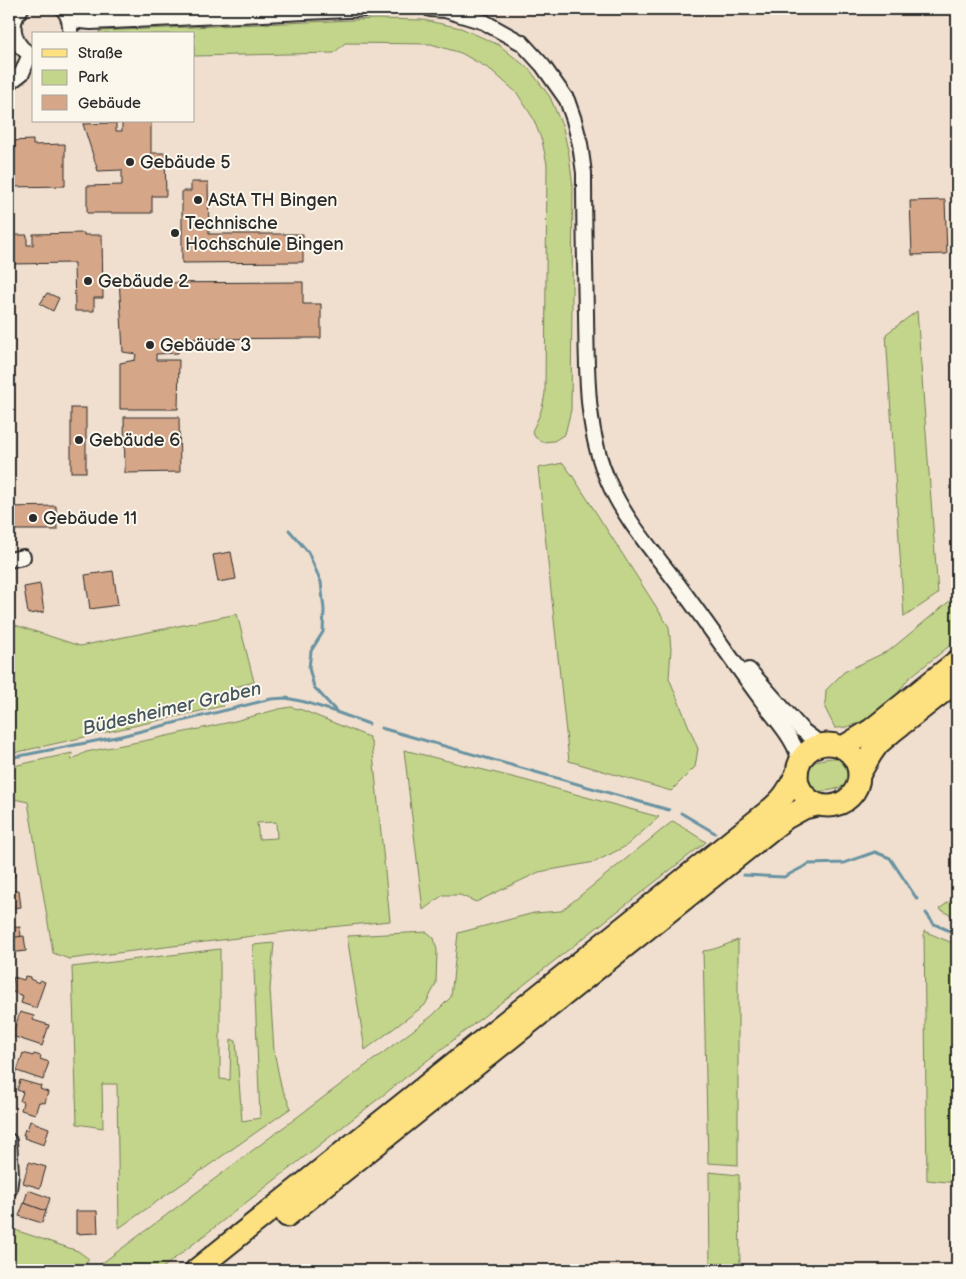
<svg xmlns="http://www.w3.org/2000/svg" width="966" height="1279" font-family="'Balsamiq Sans',sans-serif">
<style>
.green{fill:#c2d58a;stroke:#76805a;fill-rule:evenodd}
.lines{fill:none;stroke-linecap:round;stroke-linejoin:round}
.stream{stroke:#6892a2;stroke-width:3}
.building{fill:#d6a688;stroke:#2b2b2b}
.minor-casing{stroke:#2b2b2b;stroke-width:18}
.primary-casing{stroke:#2b2b2b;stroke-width:25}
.minor{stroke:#fbf7ec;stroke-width:14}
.primary{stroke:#fde080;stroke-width:21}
.poi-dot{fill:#2b2b2b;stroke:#fbf7ec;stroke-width:2}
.labels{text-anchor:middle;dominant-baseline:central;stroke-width:4;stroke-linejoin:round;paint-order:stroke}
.poi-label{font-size:18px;fill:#2b2b2b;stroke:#fbf7ec;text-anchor:start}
.water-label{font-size:19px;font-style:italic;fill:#44565d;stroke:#fbf7ec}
</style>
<rect width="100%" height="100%" fill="#f0dfce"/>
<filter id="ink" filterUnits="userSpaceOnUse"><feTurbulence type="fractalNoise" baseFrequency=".02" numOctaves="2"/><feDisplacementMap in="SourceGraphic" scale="10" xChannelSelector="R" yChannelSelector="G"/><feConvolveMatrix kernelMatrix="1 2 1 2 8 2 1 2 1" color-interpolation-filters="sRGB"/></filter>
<g filter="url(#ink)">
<g class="green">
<path d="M377,19L423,20L461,28L499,45L530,70L550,97L563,128L569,155L573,187L571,410L565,434L554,441L542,442L535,437L532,431C539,418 543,407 545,393L547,164L542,141L533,118L517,93L491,70L461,53L431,44L345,43L334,53L194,56V34H99V31Z"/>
<polygon points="917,311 938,594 904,617 886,334"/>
<polygon points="563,463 572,475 669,627 671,649 669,678 698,749 695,767 671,791 569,761 538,468"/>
<path d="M957,595V640C941,653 925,665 909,678C904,683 902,689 897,694C883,710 857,729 835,728L825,708L826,690L844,672L890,650Z"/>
<polygon points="237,614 254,682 231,688 222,697 223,706 9,754 9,623 80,646"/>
<path d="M291,707L302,710L369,737L372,744L390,921L301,930L69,959L53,953L28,802L9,798V767L72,753L71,760L86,752L153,739L235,721L279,709ZM276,822L277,838L259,839L257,823Z"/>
<polygon points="404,750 524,780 659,817 626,846 595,862 539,872 476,902 460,895 443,895 423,910"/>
<path d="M844,757C854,766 852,783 839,788C832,791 822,791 814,792C805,782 804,765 820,760C827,758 836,758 844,757Z"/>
<polygon points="673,821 706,842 160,1270 93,1270 432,1016 451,997 458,933 534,913 561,911"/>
<polygon points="957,896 957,918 939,909"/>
<polygon points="924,931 957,945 957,1183 927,1180"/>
<polygon points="427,932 434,938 437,950 436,984 425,1005 365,1050 347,936"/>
<path d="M738,940V1165L708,1163L703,951C716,950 726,944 738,940Z"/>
<polygon points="274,943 270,989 274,1051 281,1086 291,1108 119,1228 117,1084 102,1084 103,1128 77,1124 72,967 220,949 220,1079 230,1080 231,1039 236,1041 242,1121 260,1118 253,945"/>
<polygon points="709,1172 739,1175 740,1270 710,1270"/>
<polygon points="9,1228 78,1251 89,1259 82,1270 9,1270"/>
</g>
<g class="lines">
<g class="stream">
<polyline points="289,530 308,552 321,582 324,610 323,632 311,651 309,668 314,687 336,711"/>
<polyline points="381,728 669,810"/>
<polyline points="9,758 121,736 271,699 286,698 305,702 336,712 369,724"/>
<polyline points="681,813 715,833"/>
<polyline points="743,875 784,877 809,864 844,863 875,852 890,858 917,899"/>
<polyline points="926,913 934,924 957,934"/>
</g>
</g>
<g class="building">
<polygon points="122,121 151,121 151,153 165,153 166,196 152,196 152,213 87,213 87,186 122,185 122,170 98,171 83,124 116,123 116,131 122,131"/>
<polygon points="33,140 33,145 65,144 65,186 9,187 9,141"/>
<polygon points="191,182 208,182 209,234 303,234 303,262 182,263 182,191 191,191"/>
<polygon points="945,200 947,254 912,255 910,201"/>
<polygon points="84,233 84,235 102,235 103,298 94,298 94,311 75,311 74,263 9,264 9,235 27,235 27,245 33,245 33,234"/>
<polygon points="119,277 141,277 141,283 303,282 303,304 321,304 321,338 178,339 178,353 156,354 156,360 179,360 178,409 120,409 120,363 135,360 136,354 123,352"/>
<polygon points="47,293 59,298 53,311 40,304"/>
<rect x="71" y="408" width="15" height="64"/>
<polygon points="124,417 179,417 180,472 125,473"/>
<polygon points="56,506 57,530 9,530 9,507"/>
<polygon points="231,552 236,579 218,582 213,555"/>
<polygon points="113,571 118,605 90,609 85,575"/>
<polygon points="40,584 44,612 28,614 24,587"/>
<polygon points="9,809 12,809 14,834 9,834"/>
<polygon points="9,854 13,854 15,877 9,878"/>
<polygon points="19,890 21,907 13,908 14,914 9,915 9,891"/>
<polygon points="20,927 21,937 9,938 9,928"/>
<polygon points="24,936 26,951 9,953 9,938"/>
<polygon points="25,976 30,977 30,979 39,983 40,980 45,982 36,1008 21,1003 23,996 10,991 14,977 24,980"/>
<polygon points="20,1012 34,1016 33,1020 49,1025 42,1046 12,1036"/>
<polygon points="23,1053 33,1056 34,1054 41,1056 40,1059 49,1062 43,1080 17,1071"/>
<polygon points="20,1080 41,1086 40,1089 48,1092 45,1103 39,1102 35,1114 21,1110 23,1102 20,1101 23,1092 17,1090"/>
<polygon points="30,1121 49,1128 44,1145 24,1138 25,1135 23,1135 25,1129 27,1130"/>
<polygon points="29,1162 46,1167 40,1188 23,1183"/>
<polygon points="28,1190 50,1198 46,1211 24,1203"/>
<polygon points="24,1203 46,1211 42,1223 19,1216"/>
<polygon points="76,1211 97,1211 98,1233 76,1234"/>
</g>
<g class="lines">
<defs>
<g id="minor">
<path d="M21,9C7,24 14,49 34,55"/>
<path d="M63,9C69,16 71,25 70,34"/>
<path d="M430,9L445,10L484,22L522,43L543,66L567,100L574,120L580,144L584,173C584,220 585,266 586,313C587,370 585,430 609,483C625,520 653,551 677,583C706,622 734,663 763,702C774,718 799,743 799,763"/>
<polyline points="70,20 91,22 368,9"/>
<polyline points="9,83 22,73 30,54"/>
<polyline points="9,560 23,557"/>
<polyline points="749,670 802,730 822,745"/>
<polyline points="9,1141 11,1174 9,1190"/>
</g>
<g id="primary">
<circle cx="828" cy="775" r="31"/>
<polyline points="843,747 871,730 957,661"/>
<polyline points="860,773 871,754 878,744 892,732 957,681"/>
<polyline points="287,1216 786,818 804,808 817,805"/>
<path d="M196,1270L766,813C783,799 787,793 797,773"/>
</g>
</defs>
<use href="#minor" class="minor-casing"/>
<use href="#primary" class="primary-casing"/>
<use href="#minor" class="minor"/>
<use href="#primary" class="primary"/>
</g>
</g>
<g class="poi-dot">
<circle cx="130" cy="162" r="5"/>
<circle cx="198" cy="200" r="5"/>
<circle cx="175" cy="233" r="5"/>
<circle cx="88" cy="281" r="5"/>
<circle cx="150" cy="345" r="5"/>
<circle cx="79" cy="440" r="5"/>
<circle cx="33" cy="518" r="5"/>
</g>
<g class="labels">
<g class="poi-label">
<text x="140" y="162">Gebäude 5</text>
<text x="208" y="200">AStA TH Bingen</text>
<text x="185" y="223">Technische<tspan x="185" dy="21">Hochschule Bingen</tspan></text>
<text x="98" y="281">Gebäude 2</text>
<text x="160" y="345">Gebäude 3</text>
<text x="89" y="440">Gebäude 6</text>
<text x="43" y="518">Gebäude 11</text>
</g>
<g class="water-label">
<text transform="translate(172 709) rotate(-13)">Büdesheimer Graben</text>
</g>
</g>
<rect width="966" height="1279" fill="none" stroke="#fbf7ec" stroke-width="30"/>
<rect x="15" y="15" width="936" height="1249" fill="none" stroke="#2b2b2b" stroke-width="2" filter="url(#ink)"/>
<rect x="32" y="32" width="162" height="90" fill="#fbf7ec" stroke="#a8a59f"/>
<rect x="42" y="49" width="25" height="8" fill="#fde080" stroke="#a8a59f"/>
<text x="78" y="58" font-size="15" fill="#2b2b2b">Straße</text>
<rect x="42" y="70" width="25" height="15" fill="#c2d58a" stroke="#a8a59f"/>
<text x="78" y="82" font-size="15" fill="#2b2b2b">Park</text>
<rect x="42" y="95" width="25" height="15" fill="#d6a688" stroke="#a8a59f"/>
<text x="78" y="108" font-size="15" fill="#2b2b2b">Gebäude</text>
</svg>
